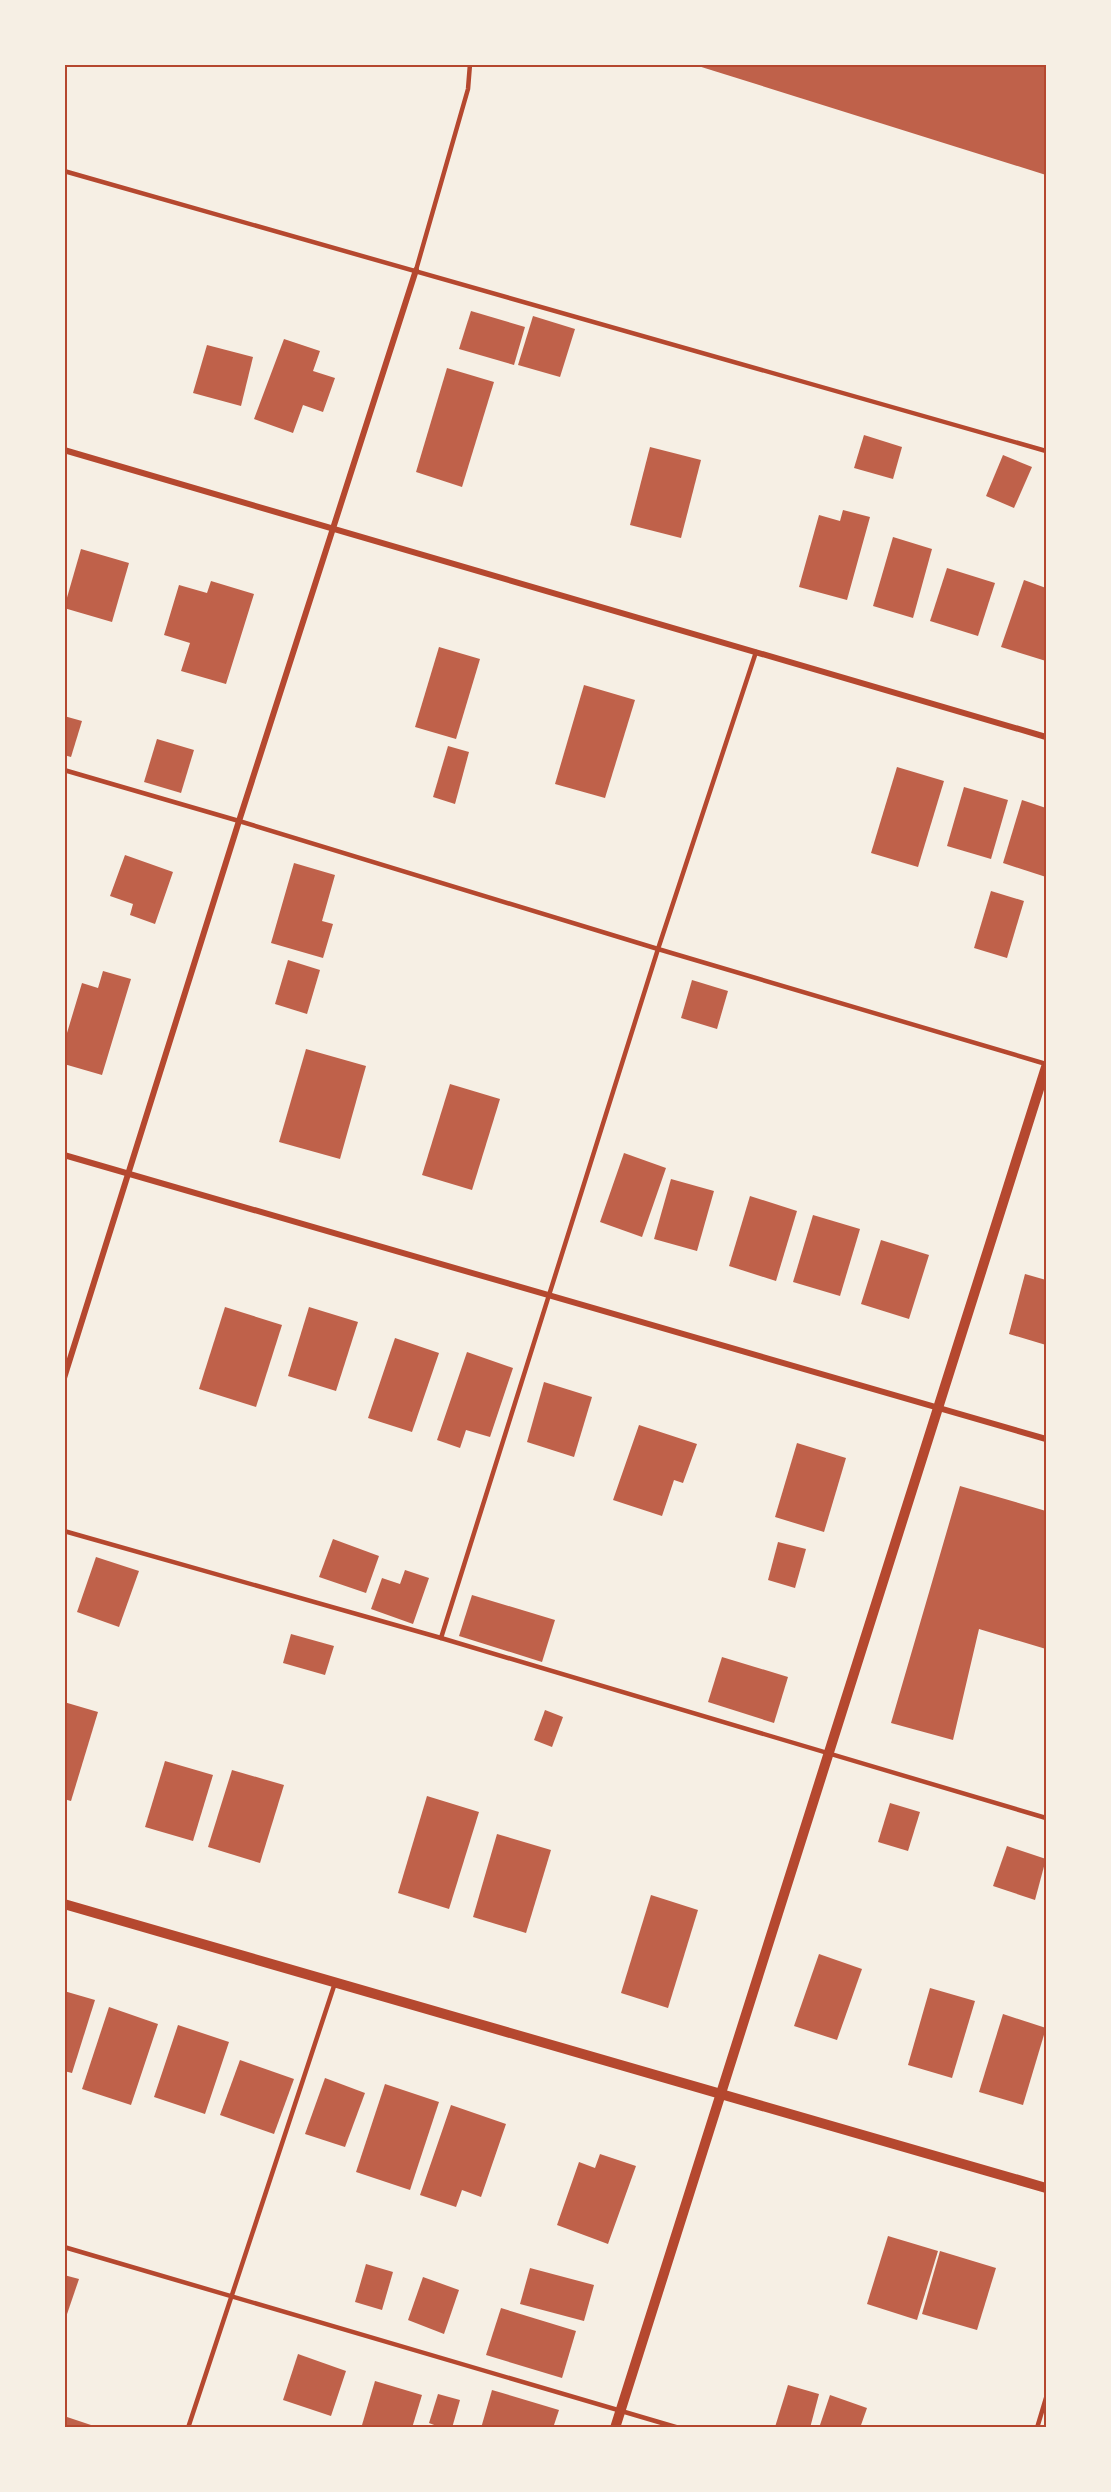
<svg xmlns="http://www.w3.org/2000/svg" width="1111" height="2492" font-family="Arial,sans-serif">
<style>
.building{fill:#bf614a}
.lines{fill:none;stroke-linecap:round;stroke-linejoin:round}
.service{stroke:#b5482f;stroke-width:4.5}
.minor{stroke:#b5482f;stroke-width:6}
.tertiary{stroke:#b5482f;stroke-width:10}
.neatline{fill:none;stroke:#b5482f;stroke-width:2}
</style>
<rect width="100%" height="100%" fill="#f6efe4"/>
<g class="building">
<polygon points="695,64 1046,64 1046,175 695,65"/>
<polygon points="471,311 525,327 514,365 459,349"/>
<polygon points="533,316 575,329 560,377 518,365"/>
<polygon points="284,339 320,351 313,371 335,378 323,412 303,405 293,433 254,419"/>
<polygon points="207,345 253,357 241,406 193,393"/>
<polygon points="447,368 494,382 462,487 416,472"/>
<polygon points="864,435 902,447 893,479 854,468"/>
<polygon points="650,447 701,460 681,538 630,525"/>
<polygon points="1003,455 1032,467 1014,508 986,496"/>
<polygon points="843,510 870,517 847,600 799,587 819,515 840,521"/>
<polygon points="893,537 932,549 913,618 873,606"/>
<polygon points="81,549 129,563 112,622 64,608"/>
<polygon points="947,568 995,583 978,636 930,621"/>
<polygon points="1024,580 1046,588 1046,661 1001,647"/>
<polygon points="211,581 254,594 226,684 181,671 190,643 164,635 179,585 207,593"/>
<polygon points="439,647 480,659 456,739 415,727"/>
<polygon points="584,685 635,700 605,798 555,784"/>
<polygon points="64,716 82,721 71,757 64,755"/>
<polygon points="157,739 194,750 181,793 144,782"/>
<polygon points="448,746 469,752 455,804 433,797"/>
<polygon points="897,767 944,781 918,867 871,853"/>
<polygon points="964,787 1008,800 991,859 947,846"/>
<polygon points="1022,800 1046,808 1046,877 1003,863"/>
<polygon points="125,855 173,872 155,924 130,915 133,904 110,896"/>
<polygon points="294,863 335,875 322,921 333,924 323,958 271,943"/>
<polygon points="991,891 1024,901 1007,958 974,948"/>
<polygon points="288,960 320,970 307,1014 275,1004"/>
<polygon points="103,971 131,979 102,1075 64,1064 64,1043 82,983 98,988"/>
<polygon points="692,980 728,991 717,1029 681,1018"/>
<polygon points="306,1049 366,1066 340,1159 279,1142"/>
<polygon points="450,1084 500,1099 472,1190 422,1175"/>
<polygon points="624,1153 666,1168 642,1237 600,1222"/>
<polygon points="671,1179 714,1191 697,1251 654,1239"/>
<polygon points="750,1196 797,1211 776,1281 729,1266"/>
<polygon points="813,1215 860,1229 840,1296 793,1282"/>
<polygon points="881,1240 929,1255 909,1319 861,1304"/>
<polygon points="1025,1274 1046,1280 1046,1345 1009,1334"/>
<polygon points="225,1307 282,1325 256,1407 199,1389"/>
<polygon points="309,1307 358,1322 336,1391 288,1376"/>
<polygon points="395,1338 439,1353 412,1432 368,1418"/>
<polygon points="467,1352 513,1368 490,1437 466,1430 460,1448 437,1440"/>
<polygon points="544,1382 592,1397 574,1457 527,1442"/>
<polygon points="639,1425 697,1444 683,1483 674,1480 662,1516 613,1500"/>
<polygon points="797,1443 846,1458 824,1532 775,1517"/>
<polygon points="960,1486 1046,1511 1046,1649 979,1629 953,1740 891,1723"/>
<polygon points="333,1539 379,1556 366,1593 319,1577"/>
<polygon points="778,1542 806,1549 795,1588 768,1580"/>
<polygon points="96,1557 139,1571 119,1627 77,1612"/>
<polygon points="405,1570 429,1578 413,1624 371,1609 382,1578 400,1584"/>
<polygon points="472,1595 555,1620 542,1662 459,1636"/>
<polygon points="291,1634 334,1646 325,1675 283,1663"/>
<polygon points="722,1657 788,1677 774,1723 708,1702"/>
<polygon points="64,1702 98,1712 71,1801 64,1799"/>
<polygon points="545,1710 563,1717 552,1747 534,1740"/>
<polygon points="165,1761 213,1775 193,1841 145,1827"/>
<polygon points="232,1770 284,1785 260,1863 208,1847"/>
<polygon points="427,1796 479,1812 449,1909 398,1893"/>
<polygon points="890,1803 920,1812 908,1851 878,1842"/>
<polygon points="497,1834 551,1850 526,1933 473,1917"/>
<polygon points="1007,1846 1046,1859 1035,1900 993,1886"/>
<polygon points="651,1895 698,1910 668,2008 621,1993"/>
<polygon points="819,1954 862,1969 837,2040 794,2026"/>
<polygon points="930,1988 975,2001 952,2078 908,2065"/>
<polygon points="64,1991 95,2000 72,2073 64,2071"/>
<polygon points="109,2007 158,2024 131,2105 82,2089"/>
<polygon points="1003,2014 1046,2028 1023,2105 979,2092"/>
<polygon points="178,2025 229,2042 205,2114 154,2097"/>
<polygon points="240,2060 294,2079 274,2134 220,2115"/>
<polygon points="325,2078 365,2093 345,2147 305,2134"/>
<polygon points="385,2084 439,2102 410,2190 356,2172"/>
<polygon points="451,2105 506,2124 481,2197 462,2190 456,2207 420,2195"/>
<polygon points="600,2154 636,2166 608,2244 557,2225 579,2162 595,2168"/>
<polygon points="888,2236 938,2251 917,2320 867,2304"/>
<polygon points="940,2251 996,2268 977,2330 922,2314"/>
<polygon points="366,2264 393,2272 382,2310 355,2302"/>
<polygon points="530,2268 594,2285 584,2321 520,2304"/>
<polygon points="64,2275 79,2279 65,2320 64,2320"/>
<polygon points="423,2277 459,2290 444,2334 408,2320"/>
<polygon points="501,2308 576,2331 562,2378 486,2355"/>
<polygon points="298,2354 346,2371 331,2416 283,2400"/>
<polygon points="375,2381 422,2395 412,2428 370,2428 362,2425"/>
<polygon points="788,2385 819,2394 810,2428 775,2427"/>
<polygon points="492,2390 559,2410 553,2428 481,2428"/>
<polygon points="438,2394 460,2400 452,2428 442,2428 429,2423"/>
<polygon points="830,2395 867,2408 860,2428 819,2428"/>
<polygon points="64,2416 97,2427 97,2428 64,2428"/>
</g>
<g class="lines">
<g class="service">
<polyline points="64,171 1046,451"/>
<polyline points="416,270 468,89 470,64"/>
<polyline points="64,770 239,821 658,949 1046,1064"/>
<polyline points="64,1531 441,1638 1046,1818"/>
<polyline points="441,1638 658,949 756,652"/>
<polyline points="64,2247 679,2428"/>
<polyline points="188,2428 335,1983"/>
<polyline points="1037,2428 1046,2398"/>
</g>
<g class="minor">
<polyline points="64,450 1046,737"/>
<polyline points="64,1155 1046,1439"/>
<polyline points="64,1378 239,821 416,270"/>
</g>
<g class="tertiary">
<polyline points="64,1904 1046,2188"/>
<polyline points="615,2428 1046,1067"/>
</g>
</g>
<rect width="1111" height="2492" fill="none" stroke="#f6efe4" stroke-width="132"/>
<rect x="66" y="66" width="979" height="2360" class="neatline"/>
</svg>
